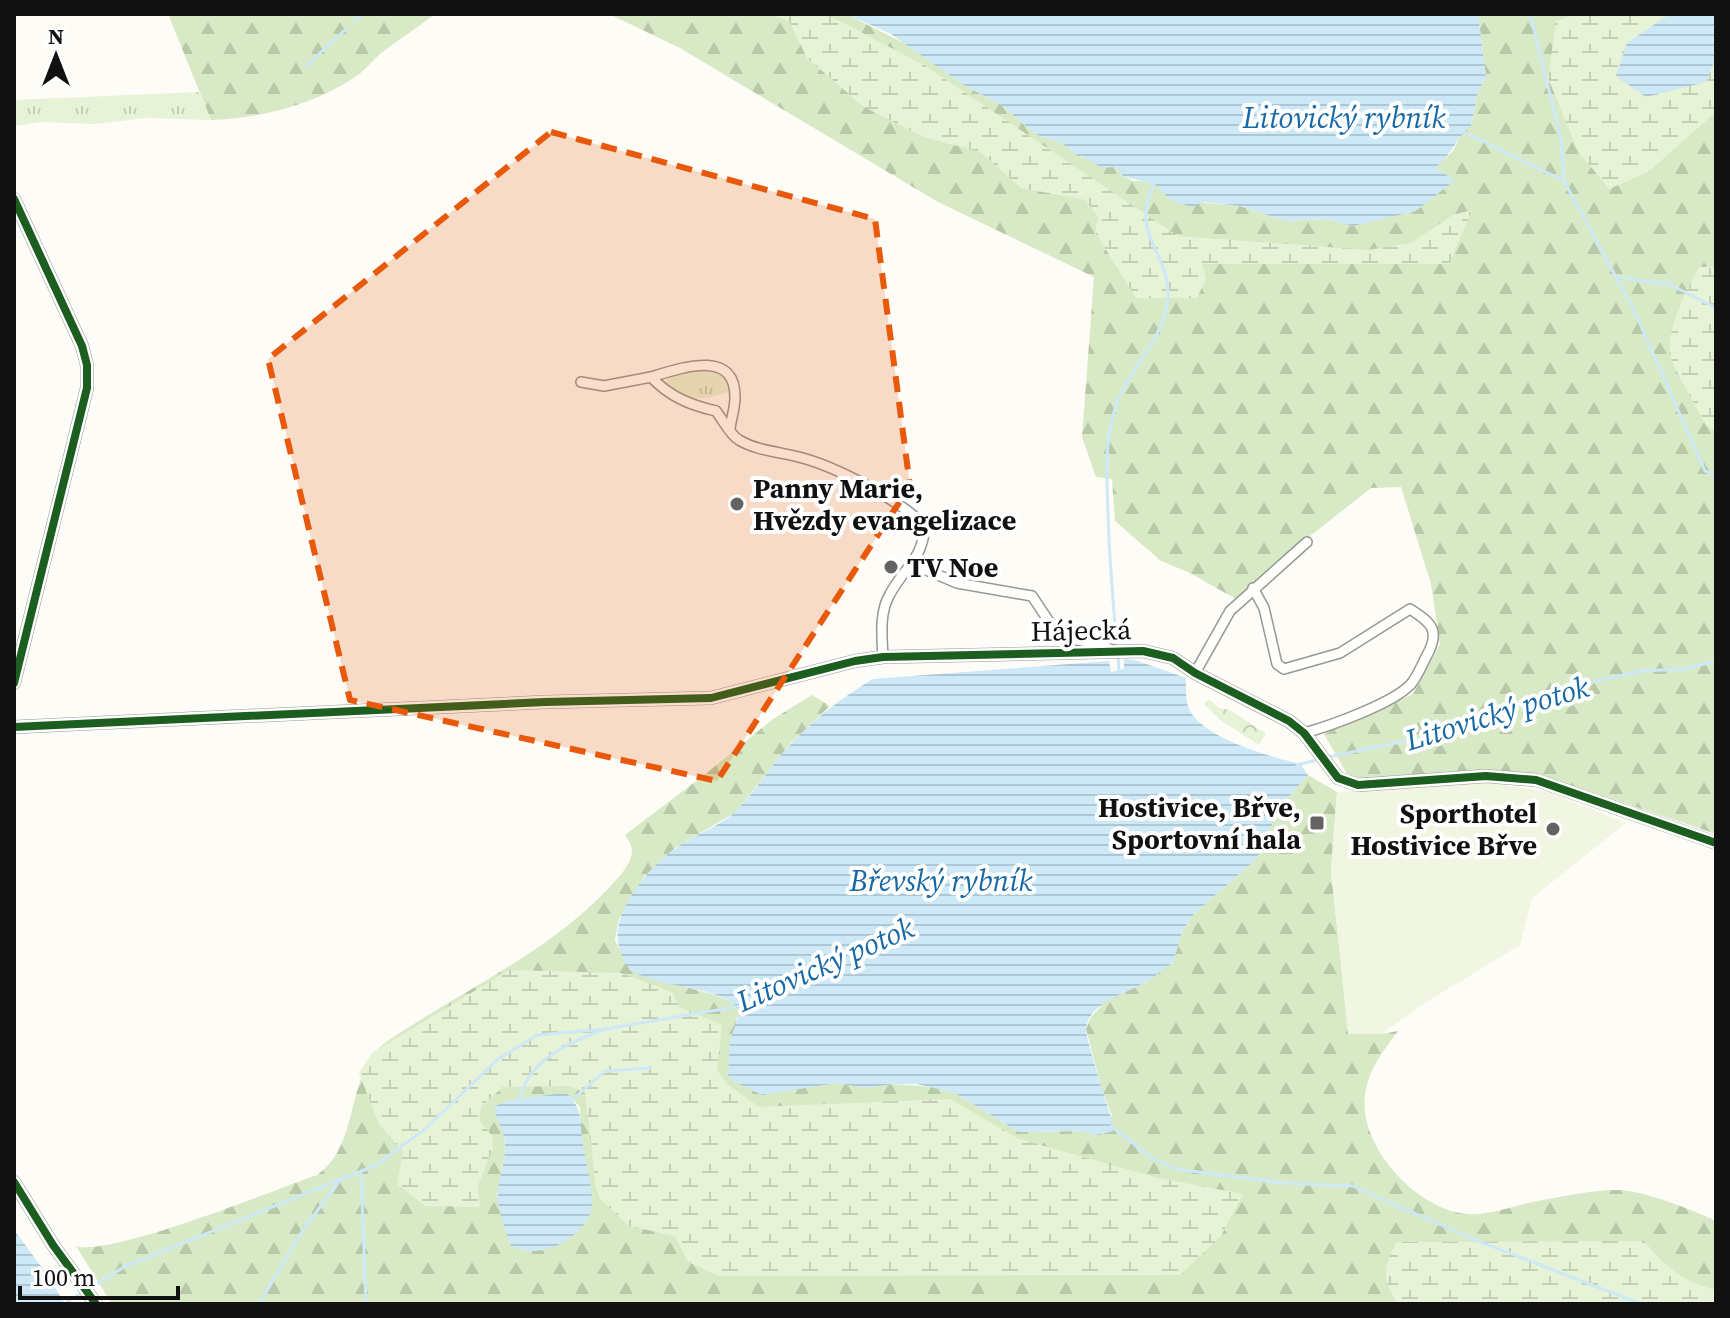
<svg xmlns="http://www.w3.org/2000/svg" width="1730" height="1318" font-family="'Source Serif 4',serif">
<style>
.grass{fill:url(#grass-tufts)}
.forest{fill:url(#forest-firs);fill-rule:evenodd}
.wetland{fill:url(#wetland-marsh)}
.park{fill:url(#park-crowns)}
.pitch{fill:#f0f6e1}
.water{fill:url(#water-rules)}
.lines{fill:none;stroke-linecap:round;stroke-linejoin:round}
.stream{stroke:#cde8f7;stroke-width:3}
.minor-casing{stroke:#979795;stroke-width:12}
.tertiary-casing{stroke:#979795;stroke-width:14}
.minor{stroke:#fffffe;stroke-width:9}
.tertiary{stroke:#fffffe;stroke-width:11}
.cycleway-casing{stroke:#fff;stroke-width:13}
.cycleway{stroke:#1b5e20;stroke-width:8}
.marked{fill:#e8590c;fill-opacity:0.2;stroke:#e8590c;stroke-width:6;stroke-dasharray:16 10;stroke-linejoin:round}
.poi-dot{fill:#646362;stroke:#fff;stroke-width:3}
.labels{text-anchor:middle;dominant-baseline:central;stroke-width:8;stroke-linejoin:round;paint-order:stroke}
.poi-label{font-size:28px;font-weight:bold;fill:#111;stroke:#fff;text-anchor:start}
.street-label{font-size:28px;fill:#111;stroke:#fff}
.water-label{font-size:30px;font-style:italic;fill:#1768a6;stroke:#fff}
</style>
<defs>
<pattern id="grass-tufts" width="24" height="20" patternUnits="userSpaceOnUse" patternTransform="scale(2)"><rect width="24" height="20" fill="#e7f3d7"/><path d="M3 7l-1-3M5 7V3M7 7l1-3M15 17l-1-3M17 17v-4M19 17l1-3" fill="none" stroke="#c5cfb8"/></pattern>
<pattern id="forest-firs" width="22" height="20" patternUnits="userSpaceOnUse" patternTransform="scale(2)"><rect width="22" height="20" fill="#d8eac5"/><path d="M5 1l3.5 6h-7zM16 11l3.5 6h-7z" fill="#b8c8a8"/></pattern>
<pattern id="wetland-marsh" width="20" height="14" patternUnits="userSpaceOnUse" patternTransform="scale(2)"><rect width="20" height="14" fill="#e7f3d7"/><path d="M1 5h8M5 5V1M11 12h8M15 12V8" fill="none" stroke="#c5cfb8"/></pattern>
<pattern id="park-crowns" width="20" height="18" patternUnits="userSpaceOnUse" patternTransform="scale(2)"><rect width="20" height="18" fill="#e7f3d7"/><path d="M2 6a3 3 0 1 1 6 0M12 15a3 3 0 1 1 6 0" fill="none" stroke="#c5cfb8"/></pattern>
<pattern id="water-rules" width="6" height="5" patternUnits="userSpaceOnUse" patternTransform="scale(2)"><rect width="6" height="5" fill="#cde8f7"/><path d="M0 2.5h6" fill="none" stroke="#afc6d3"/></pattern>
</defs>
<rect width="100%" height="100%" fill="#fdfcf7"/>
<g class="grass">
<polygon points="199,92 211,120 146,118 95,124 43,122 14,126 14,100"/>
<path d="M710,367C727,375 731,381 733,400L727,392C704,400 687,404 667,386L666,378L674,373Z"/>
</g>
<g class="forest">
<path d="M168,14H435C417,28 398,40 380,54C371,62 363,73 352,79C313,105 257,119 211,120Z"/>
<polygon points="609,14 846,14 910,46 964,85 1000,104 1037,135 1063,143 1078,156 1116,167 1123,176 1133,181 1144,181 1160,188 1171,200 1240,206 1286,221 1327,219 1353,226 1455,180 1435,168 1453,151 1463,131 1471,126 1478,92 1486,77 1478,14 1670,14 1716,57 1716,834 1538,774 1488,772 1360,780 1347,774 1324,734 1413,694 1440,644 1431,584 1401,487 1371,488 1310,536 1236,599 1188,572 1161,561 1115,521 1112,479 1096,477 1082,437 1094,277 938,202 680,48"/>
<path d="M812,695L830,706L790,744L736,812L675,848L644,877L619,919L615,940L630,970L648,977L715,995L735,1003L740,1011L736,1020L805,1088L837,1083L866,1088L893,1084L934,1087L955,1093L1019,1132L1079,1131L1099,1135L1112,1115L1102,1090L1086,1029L1091,1017L1107,1000L1145,983L1158,971L1173,963L1182,931L1194,914L1254,861L1277,810L1308,775L1337,792L1331,871L1349,1034H1381L1398,1031C1384,1050 1368,1070 1365,1095C1358,1146 1417,1210 1467,1214C1487,1216 1513,1206 1533,1202C1560,1197 1590,1190 1618,1190C1642,1190 1693,1210 1716,1221V1304H112L76,1246C111,1257 274,1190 317,1175C357,1148 347,1086 376,1051C383,1043 397,1035 406,1029C474,985 549,950 606,891C615,881 627,870 631,857C634,848 630,842 625,835L708,772L773,719ZM555,1094H568L580,1107L583,1224C561,1251 544,1248 511,1246L497,1195L505,1153L504,1127L515,1101Z"/>
</g>
<g class="wetland">
<polygon points="768,14 826,14 924,65 1178,236 1368,250 1411,243 1453,215 1472,210 1449,264 1202,264 1206,279 1197,298 1136,298 1095,232 1098,217 1086,200 1021,188 980,152 924,137 864,107 807,58 789,21"/>
<polygon points="1578,14 1716,14 1716,112 1648,172 1609,189 1578,151 1548,78 1556,21"/>
<path d="M1699,267H1716V432L1706,425C1698,409 1675,372 1671,357C1665,330 1687,290 1699,267Z"/>
<polygon points="509,970 621,973 672,992 679,1007 722,1025 717,1070 727,1084 759,1107 950,1099 1019,1139 1158,1178 1243,1194 1221,1236 1180,1275 719,1276 688,1262 675,1236 629,1226 600,1199 596,1188 585,1093 569,1086 503,1087 481,1106 479,1120 492,1136 493,1148 478,1185 480,1207 425,1206 397,1184 403,1151 379,1124 359,1073 372,1053"/>
<path d="M1644,1241C1667,1268 1681,1281 1716,1290V1304H1399C1381,1282 1383,1265 1397,1242Z"/>
</g>
<polygon class="park" points="1209,699 1219,708 1229,710 1266,733 1259,745 1220,720 1204,704"/>
<polygon class="pitch" points="1487,782 1548,792 1626,823 1532,898 1520,945 1428,1001 1381,1034 1348,1034 1331,871 1337,792"/>
<g class="water">
<path d="M846,14H1478L1486,77L1478,92L1471,126C1457,136 1452,155 1435,168L1455,180L1416,211L1353,226L1327,219L1286,221L1240,206L1204,202L1191,207L1171,200L1155,185L1123,176L1116,167L1103,168L1081,156H1078L1062,143L1037,135L1000,104L962,84L891,34Z"/>
<polygon points="1670,14 1716,14 1716,57 1706,82 1646,97 1616,76 1627,43"/>
<path d="M1124,659L1135,660L1186,678C1186,687 1185,700 1189,709C1202,738 1271,757 1300,764L1308,775L1277,810L1264,846L1254,861L1194,914L1182,931L1173,963C1162,969 1153,979 1142,984C1125,993 1088,1004 1086,1029C1086,1038 1099,1078 1102,1089C1106,1104 1112,1115 1113,1131L1099,1135L1079,1131L1019,1132L955,1093L917,1084H893L866,1088L837,1083L762,1095L733,1081L728,1075L730,1041L740,1011C726,985 654,989 630,969C626,966 623,958 621,953C605,917 648,868 676,848C695,834 722,826 738,809C758,788 772,763 792,743C816,717 843,697 873,679L1109,661L1111,672L1124,669Z"/>
<path d="M555,1094H568C585,1113 579,1123 583,1146C586,1164 592,1184 592,1202C592,1230 555,1253 529,1251C523,1251 517,1248 511,1246C506,1230 496,1209 498,1191C499,1177 505,1162 505,1147C505,1129 496,1121 494,1106L512,1100Z"/>
<polygon points="14,1230 46,1273 65,1304 14,1304"/>
</g>
<g class="lines">
<g class="stream">
<polyline points="1530,14 1561,138 1564,181 1616,277 1671,285 1716,308"/>
<polyline points="354,22 362,14"/>
<polyline points="306,66 346,29"/>
<polyline points="1460,130 1564,181"/>
<polyline points="1616,278 1632,306 1705,471 1716,475"/>
<path d="M1117,647C1113,602 1109,558 1108,512C1107,478 1104,442 1115,409C1126,373 1160,343 1167,306C1176,254 1127,239 1154,184"/>
<polyline points="1118,655 1119,671"/>
<polyline points="1328,757 1450,732 1565,688 1642,671 1683,669 1716,661"/>
<polyline points="1297,765 1321,759"/>
<path d="M519,1100C527,1062 567,1043 600,1031"/>
<polyline points="571,1101 605,1071 651,1068"/>
<polyline points="1111,1126 1152,1158 1176,1169 1283,1183 1353,1186 1473,1239 1641,1304"/>
<polyline points="361,1172 366,1304"/>
<polyline points="64,1304 124,1267 374,1166 424,1130 497,1060 537,1035 605,1029 741,1006"/>
<polyline points="259,1304 303,1230 340,1180"/>
</g>
<defs>
<g id="minor">
<path d="M651,377C681,368 736,348 735,398C735,408 731,419 730,429"/>
<path d="M581,382L604,386L651,377C670,397 690,405 716,411C723,420 730,435 739,440C759,452 785,452 806,459C840,469 901,501 925,526C922,561 905,566 890,594C879,612 882,637 883,657"/>
<polyline points="912,564 957,583 1032,596 1054,629 1064,638 1089,642 1113,650"/>
<path d="M1253,588L1264,608L1277,664L1284,669L1340,653L1410,609C1432,623 1441,631 1426,657C1422,665 1417,677 1411,684C1394,703 1330,726 1304,733"/>
<polyline points="1195,673 1230,611 1307,542"/>
</g>
<g id="tertiary">
<polyline points="14,199 82,346 87,365 87,388 14,683"/>
<polyline points="14,727 545,702 711,698 855,661 883,657 1143,651 1173,658 1195,673 1289,721 1304,733 1338,778 1358,785 1486,776 1536,780 1716,843"/>
<polyline points="14,1182 53,1245 96,1304"/>
</g>
</defs>
<use href="#minor" class="minor-casing"/>
<use href="#tertiary" class="tertiary-casing"/>
<use href="#minor" class="minor"/>
<use href="#tertiary" class="tertiary"/>
<defs>
<g id="cycleway">
<polyline points="14,199 82,346 87,365 87,388 14,683"/>
<polyline points="14,727 545,702 711,698 855,661 883,657 1143,651 1173,658 1195,673 1289,721 1304,733 1338,778 1358,785 1486,776 1536,780 1716,843"/>
<polyline points="14,1182 53,1245 96,1304"/>
</g>
</defs>
<use href="#cycleway" class="cycleway-casing"/>
<use href="#cycleway" class="cycleway"/>
</g>
<path class="marked" d="M551,132L875,219L910,486L717,781L350,700L268,359Z"/>
<g class="poi-dot">
<circle cx="737" cy="504" r="8"/>
<circle cx="891" cy="567" r="8"/>
<rect x="1309" y="815" width="16" height="16" rx="4"/>
<circle cx="1553" cy="829" r="8"/>
</g>
<g class="labels">
<g class="poi-label">
<text x="753" y="488">Panny Marie,<tspan x="753" dy="32">Hvězdy evangelizace</tspan></text>
<text x="907" y="567">TV Noe</text>
<text x="1301" y="807" text-anchor="end">Hostivice, Břve,<tspan x="1301" dy="32">Sportovní hala</tspan></text>
<text x="1537" y="813" text-anchor="end">Sporthotel<tspan x="1537" dy="32">Hostivice Břve</tspan></text>
</g>
<g class="street-label">
<text transform="translate(1081 630) rotate(-1)">Hájecká</text>
</g>
<g class="water-label">
<text x="1344" y="117">Litovický rybník</text>
<text transform="translate(1497 713) rotate(-17)">Litovický potok</text>
<text x="941" y="880">Břevský rybník</text>
<text transform="translate(825 964) rotate(-24)">Litovický potok</text>
</g>
</g>
<rect width="1730" height="1318" fill="none" stroke="#111111" stroke-width="32"/>
<g transform="translate(56 56)" stroke="#ffffff" stroke-width="6" paint-order="stroke">
<path d="M0-6L14 30L0 20L-14 30Z" fill="#111111"/>
<text y="-12" font-size="22" font-weight="bold" text-anchor="middle" fill="#111111">N</text>
</g>
<path d="M20 1286v12h158v-12" fill="none" stroke="#111111" stroke-width="4"/>
<text x="32" y="1286" font-size="24" fill="#111111" stroke="#ffffff" stroke-width="6" paint-order="stroke">100 m</text>
</svg>
